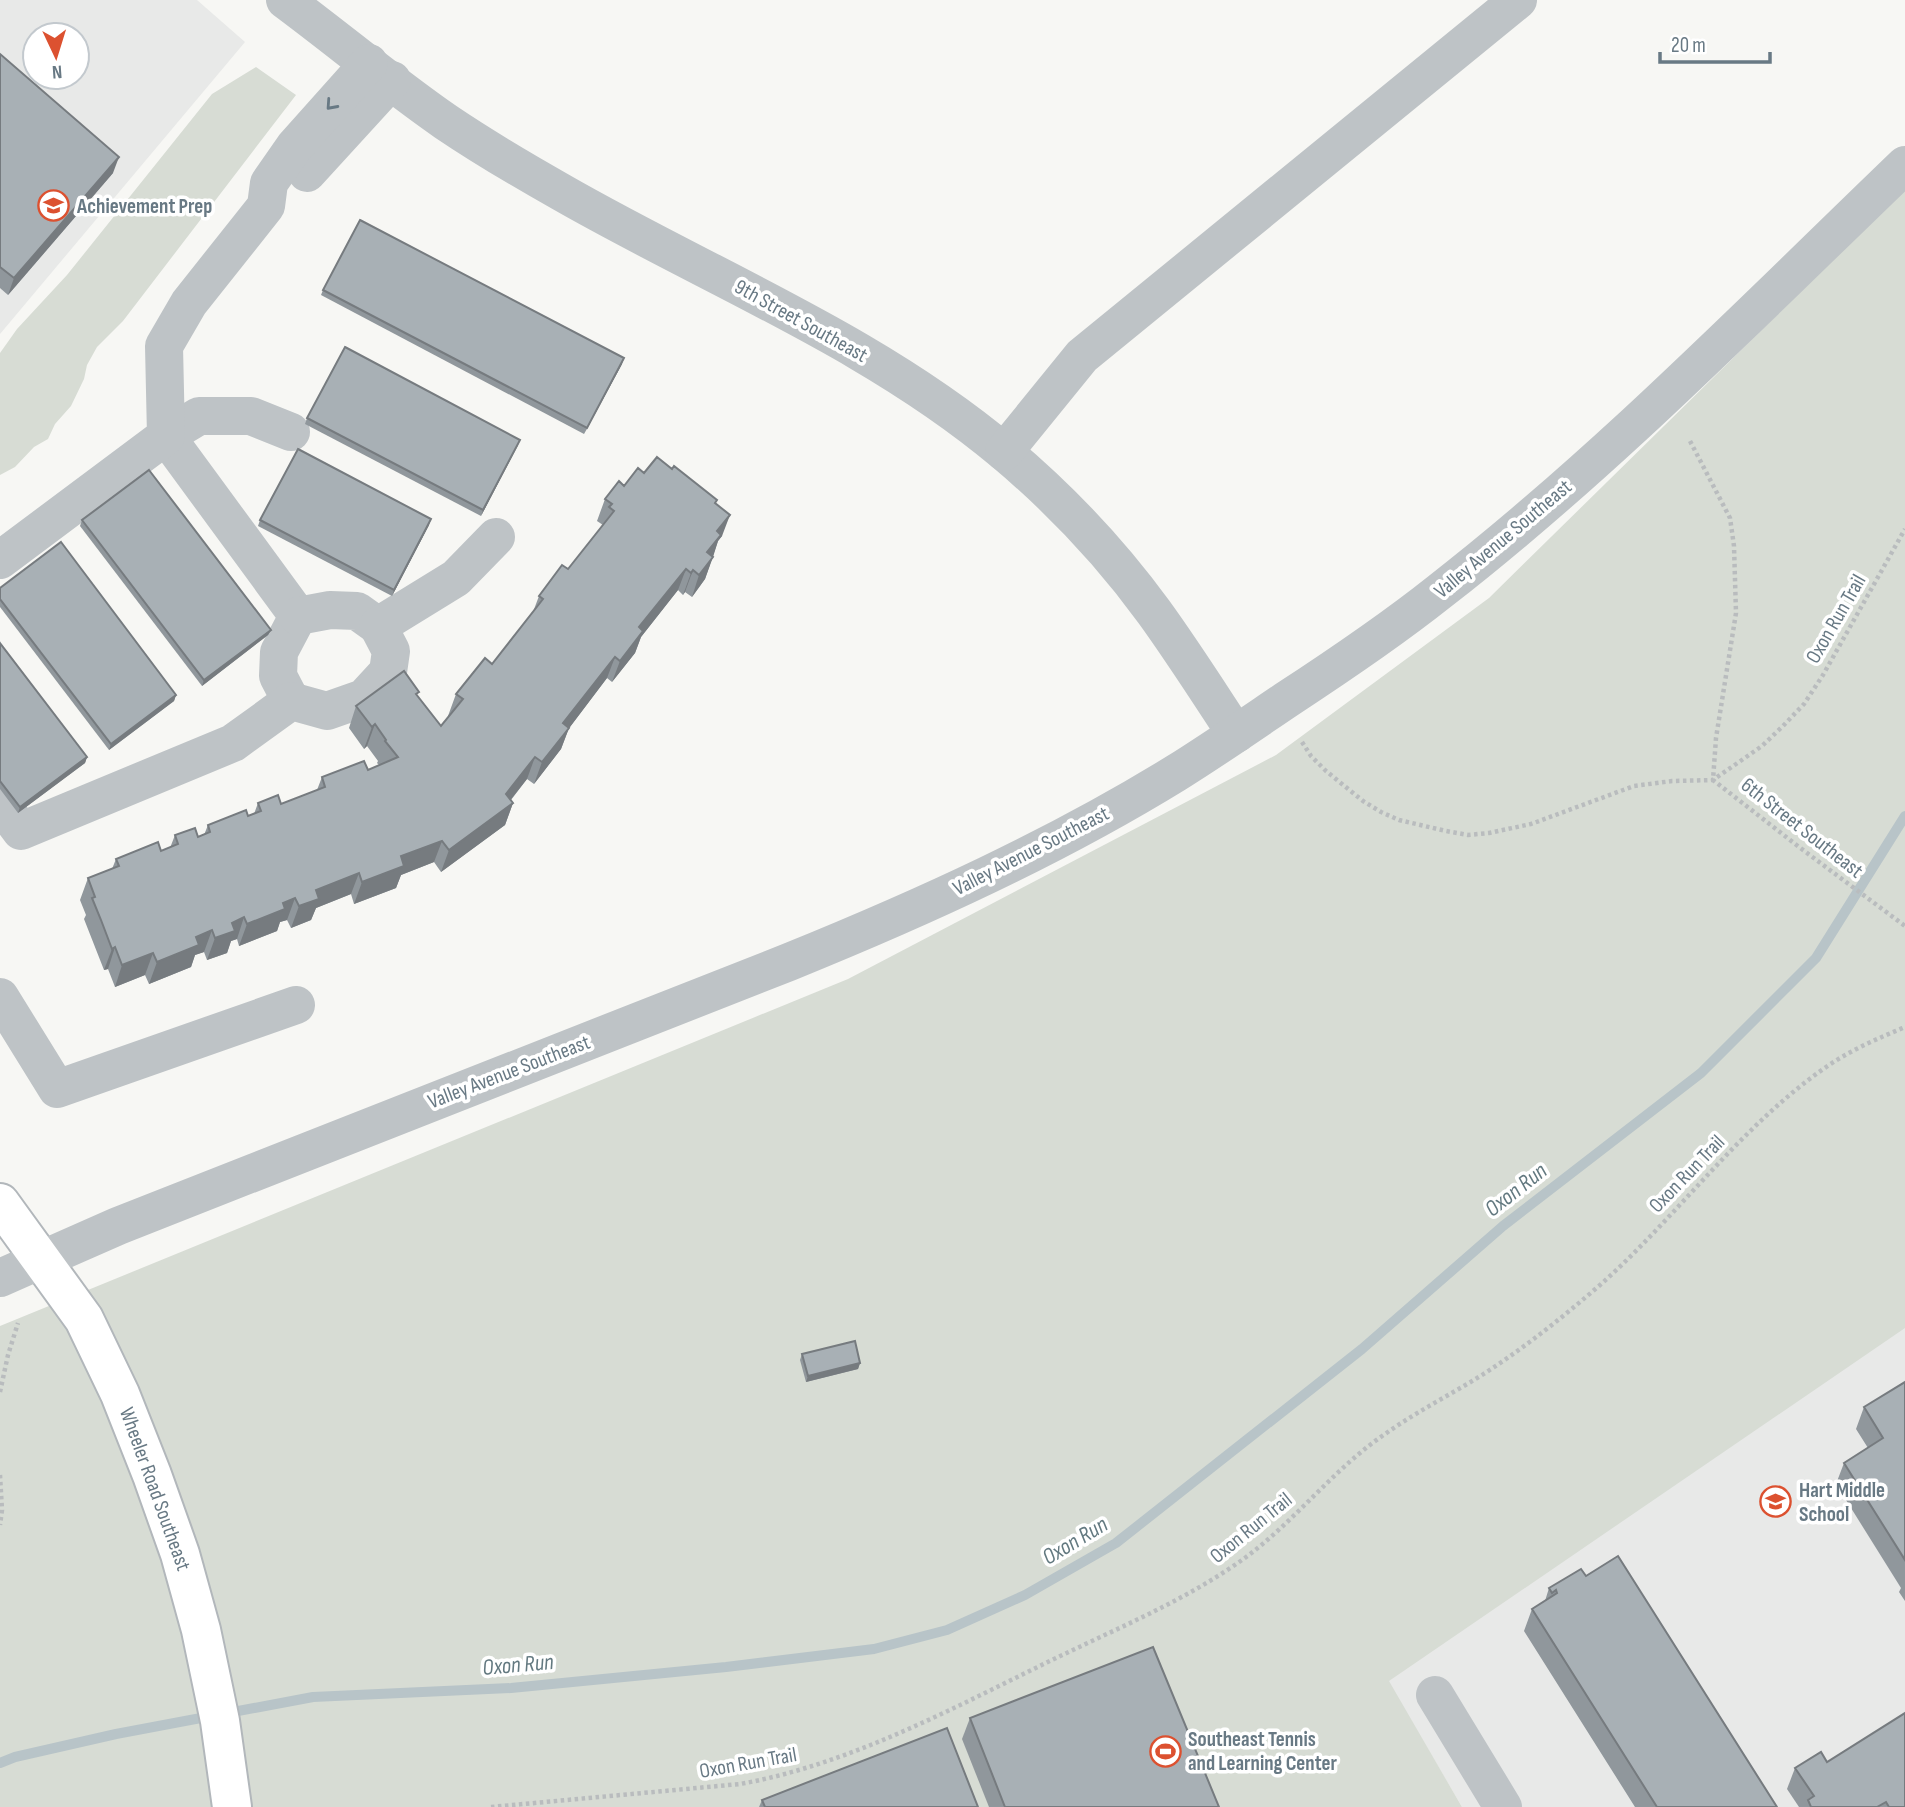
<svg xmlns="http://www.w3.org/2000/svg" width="1905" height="1807" font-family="'Sofia Sans Condensed',sans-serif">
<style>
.built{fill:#e8e9e8;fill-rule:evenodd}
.green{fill:#d7dcd4}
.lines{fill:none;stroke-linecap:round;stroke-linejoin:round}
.stream{stroke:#b8c4c8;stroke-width:10}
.major-casing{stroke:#b2b7bb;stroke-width:42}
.path{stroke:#b9bcbe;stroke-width:4.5;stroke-dasharray:3.5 3.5;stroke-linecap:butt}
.minor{stroke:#bec3c6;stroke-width:38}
.major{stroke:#fff;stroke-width:38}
.wall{fill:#90979c}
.shaded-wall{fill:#767b7f}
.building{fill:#a8b0b5;stroke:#767b7f;stroke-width:2}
.oneway{stroke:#687984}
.labels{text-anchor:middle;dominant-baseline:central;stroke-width:7;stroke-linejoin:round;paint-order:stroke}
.poi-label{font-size:21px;font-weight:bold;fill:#687984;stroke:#fff;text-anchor:start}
.street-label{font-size:21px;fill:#687984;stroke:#fff}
.water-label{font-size:23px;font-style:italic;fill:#637980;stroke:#fff}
</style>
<rect width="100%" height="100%" fill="#f7f7f4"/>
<g class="built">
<path d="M0,0H197L245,42L0,334ZM35,35H77V77H35Z"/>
<polygon points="1905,1324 1905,1807 1462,1807 1388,1681"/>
</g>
<g class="green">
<polygon points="256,67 296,95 123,321 97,347 87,365 84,379 71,406 55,424 48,439 34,447 15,467 0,475 0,353 17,329 67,275 212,94"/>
<polygon points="1905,189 1905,1328 1389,1681 1462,1807 0,1807 0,1326 848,979 1276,755 1489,598"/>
</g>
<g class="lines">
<polyline class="stream" points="0,1763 15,1757 116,1734 313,1697 511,1688 726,1667 874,1649 947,1630 1025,1595 1116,1543 1362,1349 1503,1226 1701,1073 1816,958 1905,816"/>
<defs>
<polyline id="major" points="0,1203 84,1319 120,1394 152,1475 180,1554 201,1630 220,1721 232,1807"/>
</defs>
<use href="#major" class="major-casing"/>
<g class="path">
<polyline points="1690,441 1730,518 1734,546 1736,613 1716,738 1713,780 1799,847 1905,926"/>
<polyline points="1302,742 1311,756 1326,771 1363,801 1381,812 1399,820 1446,831 1468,835 1489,833 1531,824 1634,786 1672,781 1713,780 1762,746 1783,726 1804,704 1823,675 1905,529"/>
<polyline points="0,1392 8,1355 18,1323"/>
<polyline points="0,1475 2,1510 0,1525"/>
<path d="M491,1807L740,1784C851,1764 953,1708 1054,1659C1118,1628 1184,1601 1242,1560C1294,1523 1332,1470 1385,1434C1416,1412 1450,1395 1482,1375C1524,1348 1562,1318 1600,1285C1679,1215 1741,1125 1829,1065C1853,1049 1879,1038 1905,1027"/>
</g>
<g class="minor">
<path d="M285,0C339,40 391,84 446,122C483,147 522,170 561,192C709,277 872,341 1004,452C1060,499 1111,553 1154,612C1183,652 1209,693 1236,734"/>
<polyline points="307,173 392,80"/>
<polyline points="291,432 251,416 199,416 166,436 298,616 279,652 278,676 291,701"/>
<polyline points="1004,452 1082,356 1518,0"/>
<polyline points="0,560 166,436 164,346 189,303 266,206 269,183 294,147 369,63"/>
<polyline points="298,616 330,610 357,611 378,626"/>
<polyline points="0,803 21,831 233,743 291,701 327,711 364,698 388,672 391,651 378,626 456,578 496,537"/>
<polyline points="0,997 57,1089 296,1005"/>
<path d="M0,1278L118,1226L789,962C922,908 1054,848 1176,773C1213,750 1249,725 1286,700C1338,666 1390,631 1439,592C1605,463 1753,311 1905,165"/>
<polyline points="1435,1695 1503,1807"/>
</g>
<use href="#major" class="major"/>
</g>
<g class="wall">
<polygon points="0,54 113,173 8,295 0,288"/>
<polygon points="323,290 622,364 584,434 321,295"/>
<polygon points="307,418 518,445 481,516 305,424"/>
<polygon points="644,473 716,504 722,536 718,541 705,579 692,597 685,592 683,595 678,590 641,637 635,653 612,682 607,678 569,728 561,749 534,784 527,779 511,800 513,803 505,825 441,872 434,862 401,875 396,888 354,904 351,894 316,908 311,920 291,928 287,920 280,922 277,931 239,946 237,939 231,941 227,953 207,960 204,952 195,955 191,967 149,984 145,975 115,987 108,969 104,970 84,919 86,915 80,900 88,878 112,869 116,859 161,851 170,848 175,835 198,837 204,835 208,825 248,816 254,814 258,803 281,804 317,790 322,777 368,770 379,765 377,763 378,761 367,746 364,749 349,728 356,706 417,696 441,726 449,716 448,716 456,694 492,664 533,612 539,596 568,569 603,525 597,521 605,499"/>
<polygon points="82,520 271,630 268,635 202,686 80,526"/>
<polygon points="260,520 429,525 392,596 258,526"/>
<polygon points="0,588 176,695 174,701 109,750 0,607"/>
<polygon points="0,643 87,757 85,763 18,813 0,789"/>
<polygon points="802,1354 860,1363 858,1369 806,1382 800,1360"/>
<polygon points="1905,1382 1905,1601 1899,1592 1901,1588 1836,1484 1844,1463 1868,1448 1856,1429 1864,1407"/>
<polygon points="1586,1576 1777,1807 1635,1807 1524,1631 1532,1609 1545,1601 1549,1588"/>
<polygon points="970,1718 1219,1807 989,1807 962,1739"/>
<polygon points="1827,1762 1905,1807 1799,1807 1787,1789 1795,1768"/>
<polygon points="762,1800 978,1807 759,1807"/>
</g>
<g class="shaded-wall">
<polygon points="119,157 113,173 8,295 14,278"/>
<polygon points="624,358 622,364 584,434 587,428"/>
<polygon points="520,440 518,445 481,516 483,510"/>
<polygon points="730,515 722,536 718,541 713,557 707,552 717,531"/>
<polygon points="431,519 429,525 392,596 394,590"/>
<polygon points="713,557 705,579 692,597 699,575"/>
<polygon points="686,569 678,590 641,637 635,653 612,682 620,661 639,627"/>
<polygon points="693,570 685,592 683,595 691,573"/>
<polygon points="271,630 268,635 202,686 204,680"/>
<polygon points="615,657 607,678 564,735 569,728 561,749 534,784 542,762 563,723"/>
<polygon points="176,695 174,701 109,750 111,744"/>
<polygon points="375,724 367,746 364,749 372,727"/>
<polygon points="87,757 85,763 18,813 20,807"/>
<polygon points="535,757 527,779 501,812 513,803 505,825 441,872 449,850 506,794"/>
<polygon points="442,841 434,862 401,875 396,888 354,904 362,882 401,856"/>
<polygon points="359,873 351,894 316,908 311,920 291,928 299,906 316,890"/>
<polygon points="295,898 287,920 280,922 277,931 239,946 247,924 283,903"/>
<polygon points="244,917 237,939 231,941 227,953 207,960 215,938 232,923"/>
<polygon points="212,930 204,952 195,955 191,967 149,984 157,962 196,937"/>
<polygon points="115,947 108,969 104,970 112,949"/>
<polygon points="153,953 145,975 115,987 122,965"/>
<polygon points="860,1363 858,1369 806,1382 808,1376"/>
</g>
<g class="building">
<polygon points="0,54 119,157 14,278 0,267"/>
<polygon points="360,220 624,358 587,428 323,290"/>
<polygon points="345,347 520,440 483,510 307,418"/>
<polygon points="298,449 431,519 394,590 260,520"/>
<polygon points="657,457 672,469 674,466 717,500 715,503 730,515 717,531 721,535 707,552 713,557 699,575 693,570 691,573 686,569 639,627 643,631 620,661 615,657 563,723 569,728 542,762 535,757 506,794 513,803 449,850 442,841 401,856 404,866 362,882 359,873 316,890 319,899 299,906 295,898 283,903 285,909 247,924 244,917 232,923 235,931 215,938 212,930 196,937 199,945 157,962 153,953 122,965 115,947 112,949 101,920 92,898 95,897 88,878 119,866 116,859 158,842 161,851 178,844 175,835 195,828 198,837 210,832 208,825 246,810 248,816 261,811 258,803 278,795 281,804 325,787 322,777 364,761 368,770 398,757 385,741 386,740 375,724 372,727 356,706 404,671 419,692 416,694 441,726 463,699 456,694 485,658 492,664 543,599 539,596 562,565 568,569 614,511 609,507 612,504 605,499 619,481 624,486 638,468 644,473"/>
<polygon points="149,470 271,630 204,680 82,520"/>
<polygon points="61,542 176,695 111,744 0,599 0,588"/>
<polygon points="0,643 87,757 20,807 0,781"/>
<polygon points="855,1341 860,1363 808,1376 802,1354"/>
<polygon points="1905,1382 1905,1560 1844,1463 1883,1438 1864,1407"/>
<polygon points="1618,1556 1777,1807 1657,1807 1532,1609 1557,1593 1556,1590 1552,1593 1549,1588 1581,1569 1586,1576"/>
<polygon points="1153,1647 1219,1807 1005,1807 970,1718"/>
<polygon points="1905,1713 1905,1807 1889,1807 1886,1802 1877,1807 1811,1807 1808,1800 1814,1796 1795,1768 1821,1752 1827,1762"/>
<polygon points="947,1728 978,1807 765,1807 762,1800"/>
</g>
<defs><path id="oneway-chevron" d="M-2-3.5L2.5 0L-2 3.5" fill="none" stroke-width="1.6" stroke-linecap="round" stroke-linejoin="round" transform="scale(1.75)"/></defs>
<use class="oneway" href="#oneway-chevron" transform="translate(331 105) rotate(132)"/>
<defs>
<symbol id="school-ring" viewBox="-11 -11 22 22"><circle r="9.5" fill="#fff" stroke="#dc5130" stroke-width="1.5"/><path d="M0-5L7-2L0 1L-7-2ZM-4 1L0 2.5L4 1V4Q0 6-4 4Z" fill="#dc5130"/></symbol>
<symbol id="stadium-ring" viewBox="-11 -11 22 22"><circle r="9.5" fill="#fff" stroke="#dc5130" stroke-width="1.5"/><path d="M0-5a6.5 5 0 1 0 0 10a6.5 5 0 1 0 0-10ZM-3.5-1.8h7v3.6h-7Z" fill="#dc5130"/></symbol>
</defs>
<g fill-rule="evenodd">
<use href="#school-ring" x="36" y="188" width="35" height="35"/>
<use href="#school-ring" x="1758" y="1484" width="35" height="35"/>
<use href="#stadium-ring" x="1148" y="1734" width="35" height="35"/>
</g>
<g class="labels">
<g class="poi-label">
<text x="77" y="206">Achievement Prep</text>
<text x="1799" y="1490">Hart Middle<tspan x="1799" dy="24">School</tspan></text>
<text x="1188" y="1739">Southeast Tennis<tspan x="1188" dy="24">and Learning Center</tspan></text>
</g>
<g class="street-label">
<text transform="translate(801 321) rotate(29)">9th Street Southeast</text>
<text transform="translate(1503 539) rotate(-40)">Valley Avenue Southeast</text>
<text transform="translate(1836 619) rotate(-60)">Oxon Run Trail</text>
<text transform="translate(1802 828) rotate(38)">6th Street Southeast</text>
<text transform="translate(1031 851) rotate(-27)">Valley Avenue Southeast</text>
<text transform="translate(509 1072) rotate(-21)">Valley Avenue Southeast</text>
<text transform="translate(1687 1174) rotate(-46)">Oxon Run Trail</text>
<text transform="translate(155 1489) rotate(70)">Wheeler Road Southeast</text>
<text transform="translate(1251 1528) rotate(-39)">Oxon Run Trail</text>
<text transform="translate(748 1763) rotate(-10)">Oxon Run Trail</text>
</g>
<g class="water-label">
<text transform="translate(1516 1190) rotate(-38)">Oxon Run</text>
<text transform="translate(1075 1541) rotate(-31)">Oxon Run</text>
<text transform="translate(518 1665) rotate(-5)">Oxon Run</text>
</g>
</g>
<g transform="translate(56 56) rotate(176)"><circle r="33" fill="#ffffff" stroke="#c3c9ce" stroke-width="2"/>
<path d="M0-5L12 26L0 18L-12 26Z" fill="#dc5130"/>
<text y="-10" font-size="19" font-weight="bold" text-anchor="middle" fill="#687984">N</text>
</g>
<path d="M1660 52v10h110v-10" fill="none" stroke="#687984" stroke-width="3.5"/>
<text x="1671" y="52" font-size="21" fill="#687984" stroke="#ffffff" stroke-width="5" paint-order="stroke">20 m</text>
</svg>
